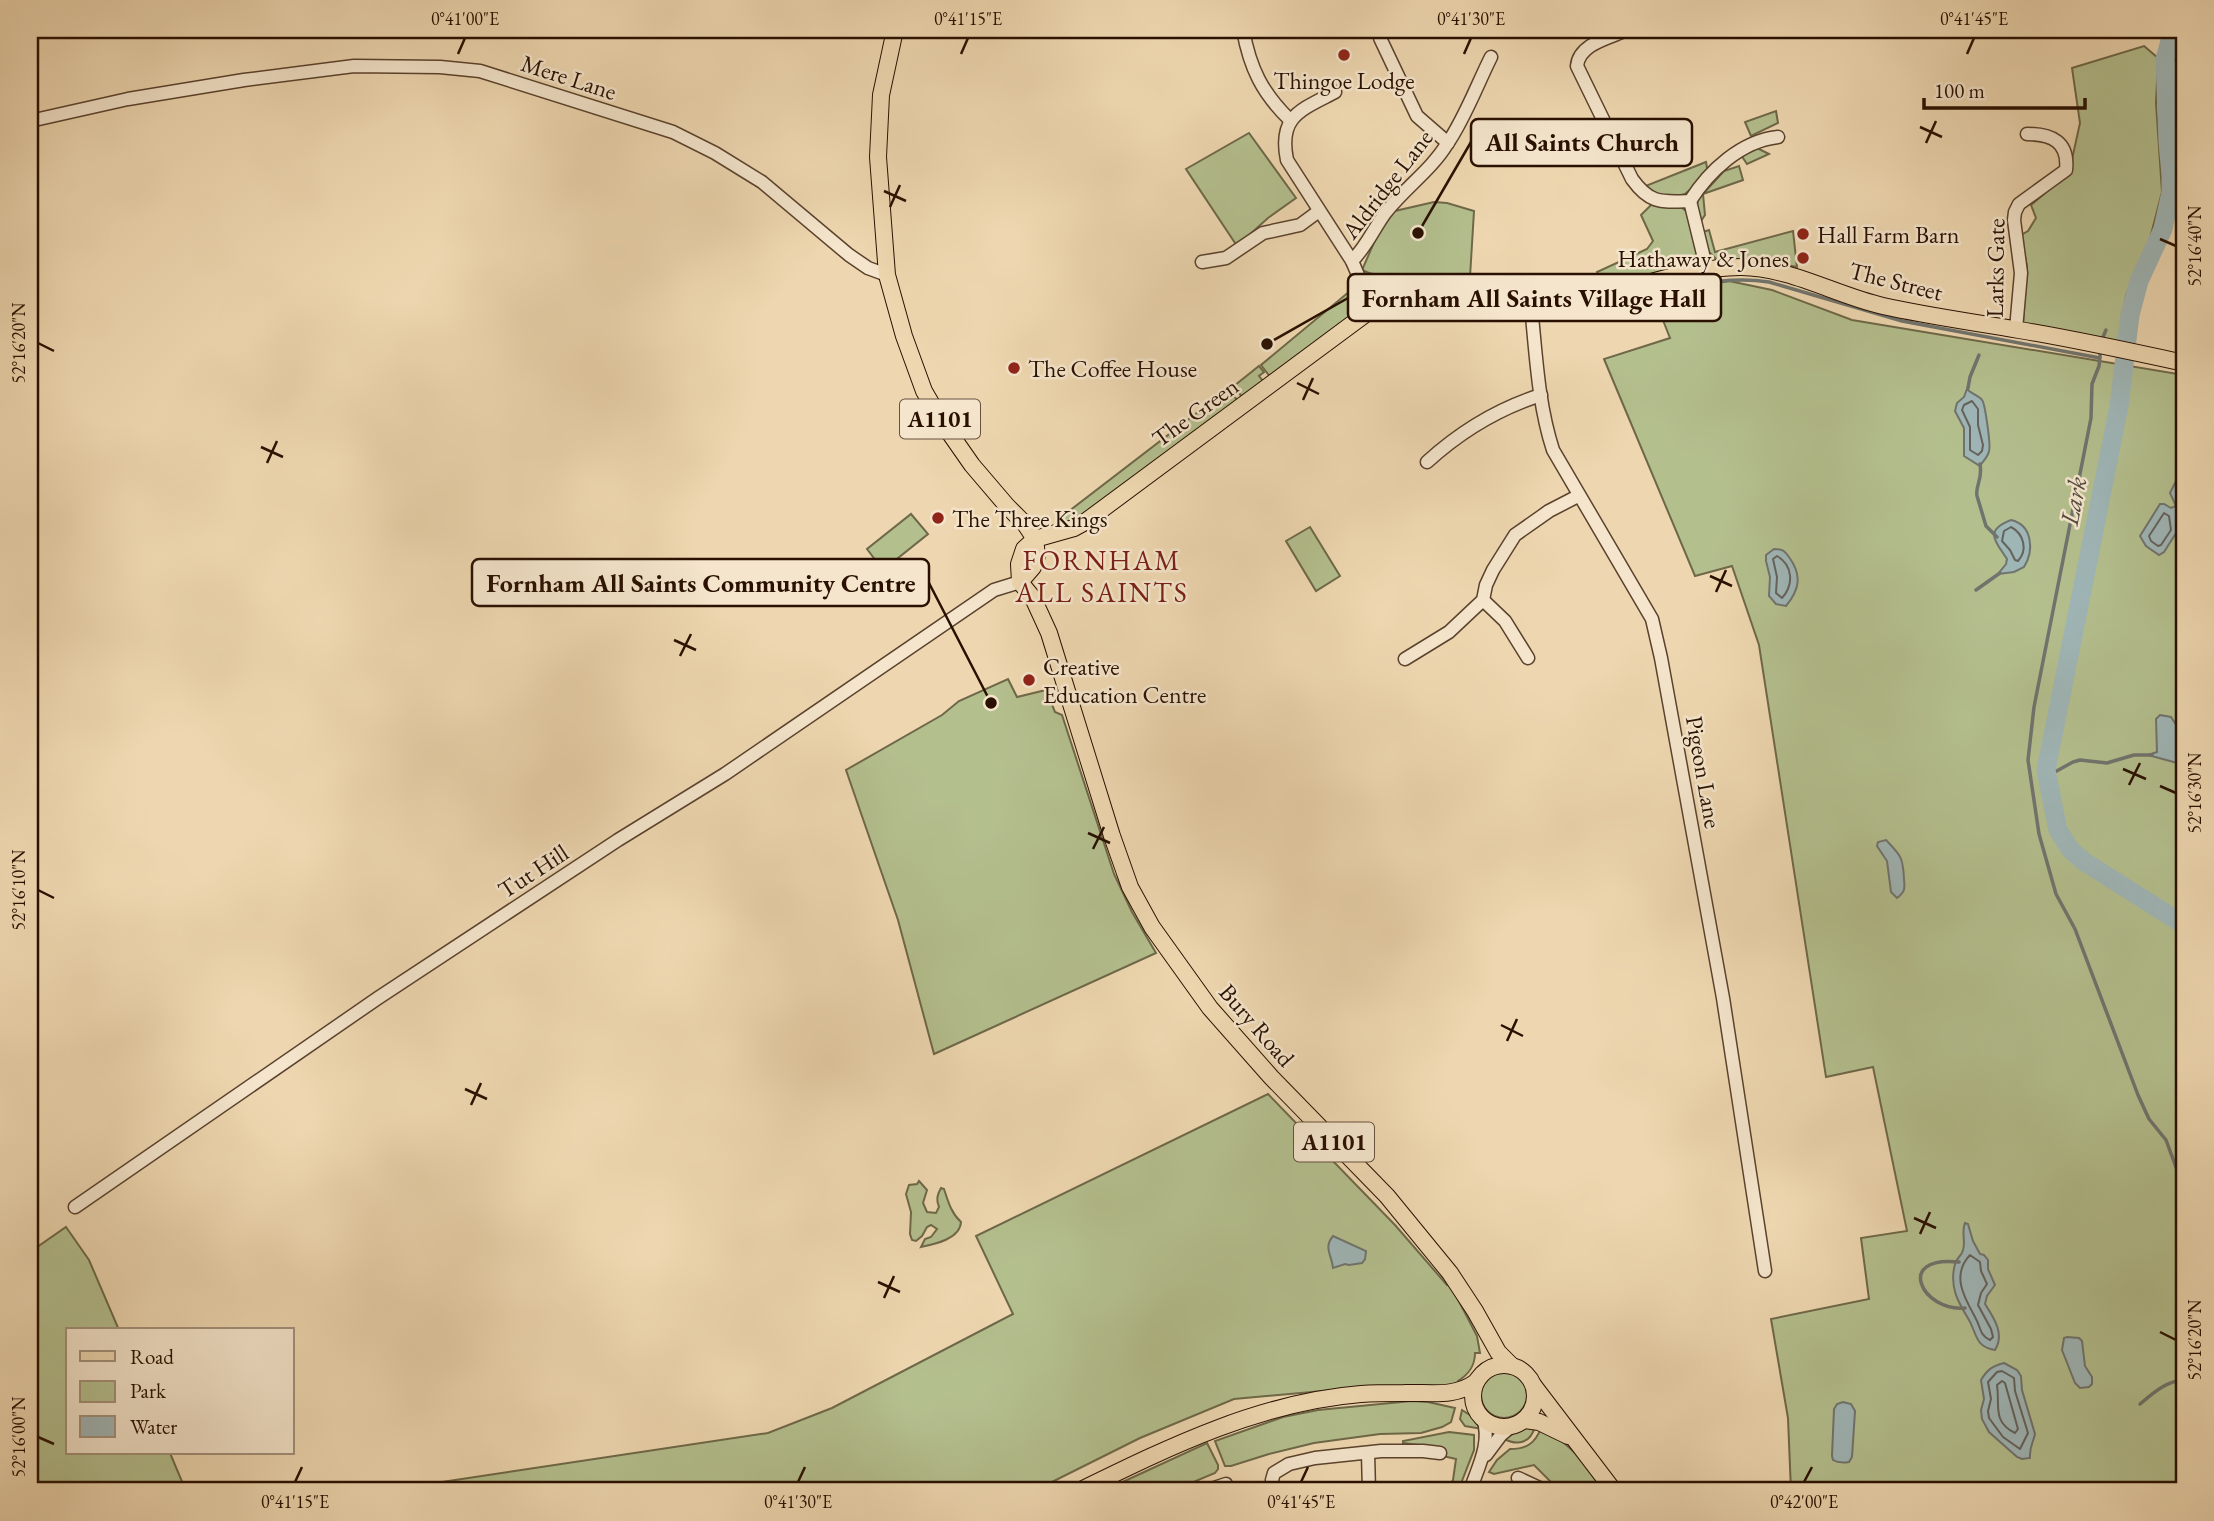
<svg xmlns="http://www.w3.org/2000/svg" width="2214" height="1521" font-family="'EB Garamond',serif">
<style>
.green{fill:#b4bf8e;stroke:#6e6848;stroke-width:2}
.water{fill:#9fb6b7;stroke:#70746e;stroke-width:2}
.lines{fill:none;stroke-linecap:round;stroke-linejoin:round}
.shore{stroke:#64635c;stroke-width:2}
.stream{stroke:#70746e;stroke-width:3.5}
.river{stroke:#9fb6b7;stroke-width:19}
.minor-casing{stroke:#5a422d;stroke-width:15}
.major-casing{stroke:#291001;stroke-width:18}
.minor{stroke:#f4e5cc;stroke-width:12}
.major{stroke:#eed7b0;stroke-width:16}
.ticks{fill:none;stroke:#291001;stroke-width:2.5}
.poi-dot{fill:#8f2418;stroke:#f4e5cc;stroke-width:2.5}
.labels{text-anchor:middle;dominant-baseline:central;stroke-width:5;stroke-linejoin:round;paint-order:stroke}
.shield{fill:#f4e5cc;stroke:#66503e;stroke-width:2}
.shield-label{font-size:23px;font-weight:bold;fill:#291001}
.street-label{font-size:24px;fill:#291001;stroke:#f4e5cc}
.poi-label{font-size:24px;fill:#291001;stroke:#f4e5cc;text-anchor:start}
.water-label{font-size:26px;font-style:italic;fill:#524a41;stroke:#f4e5cc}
.quarter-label{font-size:28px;letter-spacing:2px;fill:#7a1f14;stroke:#f4e5cc}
.leader{fill:none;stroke:#291001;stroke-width:2.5}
.callout-dot{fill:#291001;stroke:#f4e5cc;stroke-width:2.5}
.callout{fill:#f4e5cc;stroke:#291001;stroke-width:2.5}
.callout-label{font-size:26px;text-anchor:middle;font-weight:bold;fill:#291001}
.neatline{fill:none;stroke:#291001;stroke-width:2.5}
.ticks-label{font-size:18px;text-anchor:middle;fill:#291001}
</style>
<rect width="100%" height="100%" fill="#eed7b0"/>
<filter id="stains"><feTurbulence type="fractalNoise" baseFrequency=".00286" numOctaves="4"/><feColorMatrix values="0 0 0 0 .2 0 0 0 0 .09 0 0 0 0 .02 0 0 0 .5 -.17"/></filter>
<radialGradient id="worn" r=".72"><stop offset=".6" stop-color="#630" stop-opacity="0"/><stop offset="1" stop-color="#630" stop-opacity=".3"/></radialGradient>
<g class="green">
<polygon points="2182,30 2184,30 2184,203 2176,195 2169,95 2172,67"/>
<polygon points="2144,46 2158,58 2156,103 2162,192 2148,246 2136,268 2126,296 2119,344 2023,323 2027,267 2021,235 2028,231 2036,218 2031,205 2069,173 2080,123 2072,68"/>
<polygon points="1776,111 1778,123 1751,136 1745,122"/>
<polygon points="1249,133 1296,198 1268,218 1237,246 1186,169"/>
<polygon points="1757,148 1769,154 1747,164 1741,155"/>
<polygon points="1706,162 1708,174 1685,194 1668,199 1643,187"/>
<polygon points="1739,166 1743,180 1703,194 1705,215 1699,224 1696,209 1700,192 1703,194 1724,171"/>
<path d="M1434,202L1447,203L1474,211L1470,277C1440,276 1388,284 1362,270L1383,222L1395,211Z"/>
<path d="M1652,204L1681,207L1686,211C1692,229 1705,251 1691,265L1629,280L1604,288L1597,272L1647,249L1653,241L1641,215Z"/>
<polygon points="1709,230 1715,252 1793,231 1797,267 1771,262 1770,270 1717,260 1707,250 1703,232"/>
<polygon points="1729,281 1772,290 1852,320 2184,375 2184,1491 1791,1491 1788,1418 1771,1319 1869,1299 1861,1238 1907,1231 1873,1067 1826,1077 1759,645 1732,566 1695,576 1604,359 1670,338 1653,295"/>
<polygon points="1356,286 1363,299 1362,309 1271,378 1261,365"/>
<polygon points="1259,366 1264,372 1259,376 1263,381 1242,397 1234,386"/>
<polygon points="1228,389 1238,401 1074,522 1065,522 1060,518"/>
<polygon points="911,514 928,534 883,570 867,549"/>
<polygon points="1310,527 1340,576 1316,591 1286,541"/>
<polygon points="1008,679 1017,697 1046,690 1055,712 1062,715 1114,874 1132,912 1156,953 934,1054 898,920 846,770 942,715 959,701"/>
<path d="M1268,1094L1395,1225L1447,1285L1450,1284L1477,1336L1480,1353H1475C1475,1366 1469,1374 1458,1381L1459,1386L1356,1388L1234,1399L1140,1438L1034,1491H382L768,1433L832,1408L1013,1314L976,1236Z"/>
<path d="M919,1181L927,1190L923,1203L927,1212L936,1213L939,1207C936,1200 937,1195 941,1188L944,1189C948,1201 951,1213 961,1222C960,1239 935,1244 921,1247L925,1239L931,1237L937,1229L931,1225L927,1227L922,1236L916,1241L912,1240L910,1234L911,1212L906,1194L909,1185L917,1184Z"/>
<polygon points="66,1227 89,1260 119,1330 68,1330 68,1453 170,1453 186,1491 30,1491 30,1252"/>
<circle cx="1504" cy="1395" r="23"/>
<polygon points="1412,1401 1428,1402 1455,1408 1451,1422 1442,1427 1421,1433 1380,1434 1314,1443 1269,1454 1231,1466 1225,1466 1215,1441 1283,1417 1318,1410"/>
<polygon points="1462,1410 1476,1419 1482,1429 1465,1426 1460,1419"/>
<path d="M1535,1426C1531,1443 1518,1446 1504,1439L1515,1430Z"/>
<path d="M1541,1428C1575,1447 1583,1462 1607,1491H1560L1534,1465L1494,1474L1489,1472L1497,1460L1510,1449C1526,1449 1535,1444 1541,1428Z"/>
<polygon points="1449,1432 1474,1435 1474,1450 1458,1491 1447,1491 1453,1480 1456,1459 1443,1456 1444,1448 1403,1443 1403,1441"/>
<polygon points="1207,1443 1218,1465 1218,1469 1215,1473 1172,1491 1103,1491"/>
</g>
<g class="water">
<path d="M1968,386V390C1972,394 1979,396 1982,400C1985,403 1991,446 1989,451C1988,457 1983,461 1980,466L1964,456V428L1955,411L1957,403L1964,397Z"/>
<polygon points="2184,447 2184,495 2178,507 2178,530 2164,552 2159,555 2146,546 2140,536 2160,504 2164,504 2171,508 2176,506 2170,493 2178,477"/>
<path d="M2011,520C2033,525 2034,551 2024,567L2014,572L1998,574L2006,564L2007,559C1997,543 1982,531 2011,520Z"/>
<path d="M1774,549C1782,549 1784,550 1789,557C1802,575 1800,589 1786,606L1776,604L1769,596L1770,577L1766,561V555Z"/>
<polygon points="2160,715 2171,717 2180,731 2184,732 2184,771 2177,763 2148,755 2157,752 2156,719"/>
<path d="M1886,840C1900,855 1903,856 1904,879C1905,889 1905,892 1897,898L1891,892L1887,861L1877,846L1878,842Z"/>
<path d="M1965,1223L1968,1224L1973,1241L1980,1254L1984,1255L1988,1260V1269L1995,1285L1987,1296L1985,1304C1994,1318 2005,1334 1995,1350C1975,1347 1977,1334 1969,1320C1958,1302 1949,1287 1955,1264C1956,1258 1962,1256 1963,1250C1966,1241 1961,1232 1965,1223Z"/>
<path d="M1333,1236L1366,1251L1365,1259L1362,1263L1349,1265L1345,1264L1333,1268C1332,1255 1323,1248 1333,1236Z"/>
<polygon points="2067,1337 2079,1338 2082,1341 2085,1366 2092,1377 2092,1384 2089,1387 2080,1388 2075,1383 2062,1350 2064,1338"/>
<path d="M2004,1363L2017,1370L2021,1376L2022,1390L2035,1434C2033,1443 2029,1448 2030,1458L2022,1459L2017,1457L1989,1432L1982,1419L1981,1410L1984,1399L1981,1380C1987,1370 1992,1366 2004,1363Z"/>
<path d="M1843,1402L1851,1404L1855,1411L1852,1457L1849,1462C1843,1463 1838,1463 1833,1460L1832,1456L1834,1409L1837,1404Z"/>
</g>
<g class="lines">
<g class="shore">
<polygon points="1972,401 1978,409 1978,425 1983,445 1982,451 1978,455 1970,450 1970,427 1962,410 1964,405"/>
<polygon points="2164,513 2169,516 2171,530 2161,545 2158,546 2151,541 2149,536"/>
<path d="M2011,527C2024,534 2028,550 2018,561L2015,560L2010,550L2002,541L2004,531Z"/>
<path d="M1777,556C1793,565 1794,585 1782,598L1776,593L1777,577L1773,559Z"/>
<path d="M1970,1255L1980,1262L1981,1271L1987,1284L1981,1293L1978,1305L1991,1329L1993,1337L1990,1340C1979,1335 1981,1327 1975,1317C1964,1297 1951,1275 1970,1255Z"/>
<polygon points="2002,1371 2014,1378 2015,1391 2028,1433 2020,1449 2003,1437 1989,1418 1988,1411 1991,1399 1988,1382 1997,1372"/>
<path d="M2002,1381L2005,1383L2018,1429L2015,1433C1992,1422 2000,1405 1997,1385Z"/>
</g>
<g class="stream">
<path d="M1655,292C1693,285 1730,276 1769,282L1902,321L2100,358"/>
<polyline points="2103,337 2106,330"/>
<polyline points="2100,355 2099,366 2092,384 2091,418 2034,707 2028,760 2039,834 2056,894 2075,929 2138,1095 2149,1119 2166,1140 2184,1189"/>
<polyline points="1968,388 1970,377 1979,355"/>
<path d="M1980,464C1983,480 1975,485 1977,496L1986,526L1997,537"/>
<polyline points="1976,590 2000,573"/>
<polyline points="2047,770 2053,773 2073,762 2080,760 2107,763 2134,755 2152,755"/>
<path d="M1959,1262C1894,1255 1922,1312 1965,1308"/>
<path d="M2140,1404C2153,1393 2166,1381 2184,1380"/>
</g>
<polyline class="river" points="2173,30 2165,59 2168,143 2171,174 2171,192 2163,229 2139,281 2130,315 2119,406 2046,770 2058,830 2070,849 2083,861 2178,921 2184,922"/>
<defs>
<g id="minor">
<path d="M1243,30C1250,68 1262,93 1290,120"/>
<path d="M1627,30C1609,38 1579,44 1577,66L1632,179C1650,204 1661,202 1690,201C1709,171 1741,141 1778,137"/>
<polyline points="1380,38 1417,116 1448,143"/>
<path d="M1335,92C1301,110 1278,116 1287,160L1352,261L1361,282L1375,307"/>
<polyline points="30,121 128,99 244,80 354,66 440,67 480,71 673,132 715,153 762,182 849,255 868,268 887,275"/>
<polyline points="1690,201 1703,254 1704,269"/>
<path d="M1352,261C1367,246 1374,228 1386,212C1405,188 1431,170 1447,144C1464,120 1477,85 1491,57"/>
<polyline points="1202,262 1226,258 1263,233 1300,225 1319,211"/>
<path d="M1531,306C1536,354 1538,404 1553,450L1652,619L1661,658L1723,998L1765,1271"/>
<path d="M2016,329L2021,273L2014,220L2015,212L2019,204L2066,170C2069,142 2052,134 2027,134"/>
<path d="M1427,462C1461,431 1497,409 1541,395"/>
<polyline points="1483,600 1505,621 1528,658"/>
<polyline points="1405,659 1449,632 1483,600 1486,585 1493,570 1515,535 1549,511 1578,496"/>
<polyline points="75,1207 378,998 618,840 725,774 994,590 1020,582"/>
<polyline points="1368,1453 1369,1491"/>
<polyline points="1486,1455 1501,1435 1513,1425"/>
<polyline points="1518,1478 1546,1491"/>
<polyline points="1205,1491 1226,1484"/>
<polyline points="1274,1491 1272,1480 1274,1473 1289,1464 1315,1458 1381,1451 1423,1451 1440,1453"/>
<path d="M1470,1491C1477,1469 1492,1443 1483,1419"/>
</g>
<g id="major">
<polyline points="895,30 881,95 878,157 887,275 904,336 924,391 942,422 972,465 1007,506 1025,524 1035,539 1037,556 1033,567 1020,582"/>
<circle cx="1504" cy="1396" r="31"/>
<path d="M1511,1365L1498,1352L1475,1311L1450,1273L1387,1196L1271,1077L1210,1008L1152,927L1130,887L1112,836L1049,633L1033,598L1020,582L1019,564L1024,549L1035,539L1074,528L1085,522L1375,307C1414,289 1452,287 1493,297C1512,301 1531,308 1550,307C1578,305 1606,295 1633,287C1668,277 1704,267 1741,267C1792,268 1835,295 1883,306C1928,316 1973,322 2019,330C2074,339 2129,351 2184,363"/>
<polyline points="1534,1386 1614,1491"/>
<polyline points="1524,1420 1539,1422 1568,1436"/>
<path d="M1079,1491C1169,1447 1260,1402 1361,1394C1375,1393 1390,1393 1404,1393C1430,1392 1454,1398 1476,1382"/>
</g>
</defs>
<use href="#minor" class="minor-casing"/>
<use href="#major" class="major-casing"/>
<use href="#minor" class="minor"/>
<use href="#major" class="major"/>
</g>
<path class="ticks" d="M458,54L465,38M961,54L968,38M1464,54L1471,38M1967,54L1974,38M1920,127L1942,137M1926,143L1936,121M884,191L906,201M890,207L900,185M2160,239L2176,246M38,343L54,351M1297,383L1319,394M1303,400L1313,378M261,447L283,457M267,463L277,441M1710,576L1732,586M1716,592L1726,570M674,640L696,650M680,656L691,634M2123,769L2146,779M2129,785L2140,763M2160,786L2176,793M1088,833L1110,843M1093,849L1104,827M38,890L54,898M1501,1025L1523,1036M1507,1041L1517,1019M465,1089L487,1099M471,1105L481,1083M1914,1218L1936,1228M1920,1234L1930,1212M878,1282L900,1292M884,1298L894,1276M2160,1332L2176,1340M38,1437L54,1444M295,1482L302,1467M798,1482L805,1467M1301,1482L1308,1467M1804,1482L1812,1467"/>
<g class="poi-dot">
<circle cx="1344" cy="55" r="7"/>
<circle cx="1803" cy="234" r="7"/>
<circle cx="1803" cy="258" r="7"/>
<circle cx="1014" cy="368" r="7"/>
<circle cx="938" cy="518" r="7"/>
<circle cx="1029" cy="680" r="7"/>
</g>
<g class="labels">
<g class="shield">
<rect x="900" y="399.5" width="80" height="39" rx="5"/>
<rect x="1294" y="1122.5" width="80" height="39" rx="5"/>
</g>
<g class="shield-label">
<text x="940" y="419">A1101</text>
<text x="1334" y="1142">A1101</text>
</g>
<g class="street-label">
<text transform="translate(569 77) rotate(18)">Mere Lane</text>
<text transform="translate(1387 184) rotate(-52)">Aldridge Lane</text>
<text transform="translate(1995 268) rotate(-89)">Larks Gate</text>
<text transform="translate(1896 281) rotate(14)">The Street</text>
<text transform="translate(1195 412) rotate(-36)">The Green</text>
<text transform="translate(1704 772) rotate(80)">Pigeon Lane</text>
<text transform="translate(533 871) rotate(-33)">Tut Hill</text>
<text transform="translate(1257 1025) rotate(49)">Bury Road</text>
</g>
<g class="poi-label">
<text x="1344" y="80" text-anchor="middle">Thingoe Lodge</text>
<text x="1817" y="234">Hall Farm Barn</text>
<text x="1789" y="258" text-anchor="end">Hathaway &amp; Jones</text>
<text x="1028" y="368">The Coffee House</text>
<text x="952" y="518">The Three Kings</text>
<text x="1043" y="666">Creative<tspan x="1043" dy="28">Education Centre</tspan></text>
</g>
<g class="water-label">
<text transform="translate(2073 501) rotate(-79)">Lark</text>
</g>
<g class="quarter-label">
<text x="1102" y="560">FORNHAM<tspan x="1102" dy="32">ALL SAINTS</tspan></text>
</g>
</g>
<path class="leader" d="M1418 233L1471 142M1267 344L1348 298M991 703L929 583"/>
<g class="callout-dot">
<circle cx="1418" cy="233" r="7"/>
<circle cx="1267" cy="344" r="7"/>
<circle cx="991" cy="703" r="7"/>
</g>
<g class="callout">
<rect x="1471" y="119" width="221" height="47" rx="7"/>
<rect x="1348" y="274" width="373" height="47" rx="7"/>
<rect x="472" y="559" width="457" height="47" rx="7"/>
</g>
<g class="callout-label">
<text x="1582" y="151">All Saints Church</text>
<text x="1534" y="307">Fornham All Saints Village Hall</text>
<text x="701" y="592">Fornham All Saints Community Centre</text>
</g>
<rect width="2214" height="1521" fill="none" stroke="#eed7b0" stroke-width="77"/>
<rect x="66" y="1328" width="228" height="126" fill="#f4e5cc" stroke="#a3907b" stroke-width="2"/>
<rect x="80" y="1351" width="35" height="10" fill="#eed7b0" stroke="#a3907b" stroke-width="2"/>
<text x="130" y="1364" font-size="21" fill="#291001">Road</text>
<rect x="80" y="1381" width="35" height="21" fill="#b4bf8e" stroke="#a3907b" stroke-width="2"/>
<text x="130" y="1398" font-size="21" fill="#291001">Park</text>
<rect x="80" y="1416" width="35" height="21" fill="#9fb6b7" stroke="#a3907b" stroke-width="2"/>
<text x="130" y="1434" font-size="21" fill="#291001">Water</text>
<path d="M1924 98v10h161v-10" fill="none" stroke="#291001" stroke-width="3.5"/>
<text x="1934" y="98" font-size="21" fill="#291001" stroke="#f4e5cc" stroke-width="5" paint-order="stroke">100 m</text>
<rect x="38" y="38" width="2138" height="1444" class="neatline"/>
<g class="ticks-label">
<text x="465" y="25">0°41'00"E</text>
<text x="968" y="25">0°41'15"E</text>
<text x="1471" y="25">0°41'30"E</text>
<text x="1974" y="25">0°41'45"E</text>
<text transform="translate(2195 246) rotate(-90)" y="6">52°16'40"N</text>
<text transform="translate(19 343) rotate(-90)" y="6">52°16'20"N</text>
<text transform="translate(2195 793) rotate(-90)" y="6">52°16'30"N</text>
<text transform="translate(19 890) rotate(-90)" y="6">52°16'10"N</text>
<text transform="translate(2195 1340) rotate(-90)" y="6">52°16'20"N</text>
<text transform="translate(19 1437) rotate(-90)" y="6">52°16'00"N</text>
<text x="295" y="1508">0°41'15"E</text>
<text x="798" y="1508">0°41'30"E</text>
<text x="1301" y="1508">0°41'45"E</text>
<text x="1804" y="1508">0°42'00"E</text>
</g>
<rect width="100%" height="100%" filter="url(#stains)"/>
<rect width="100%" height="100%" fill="url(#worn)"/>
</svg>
